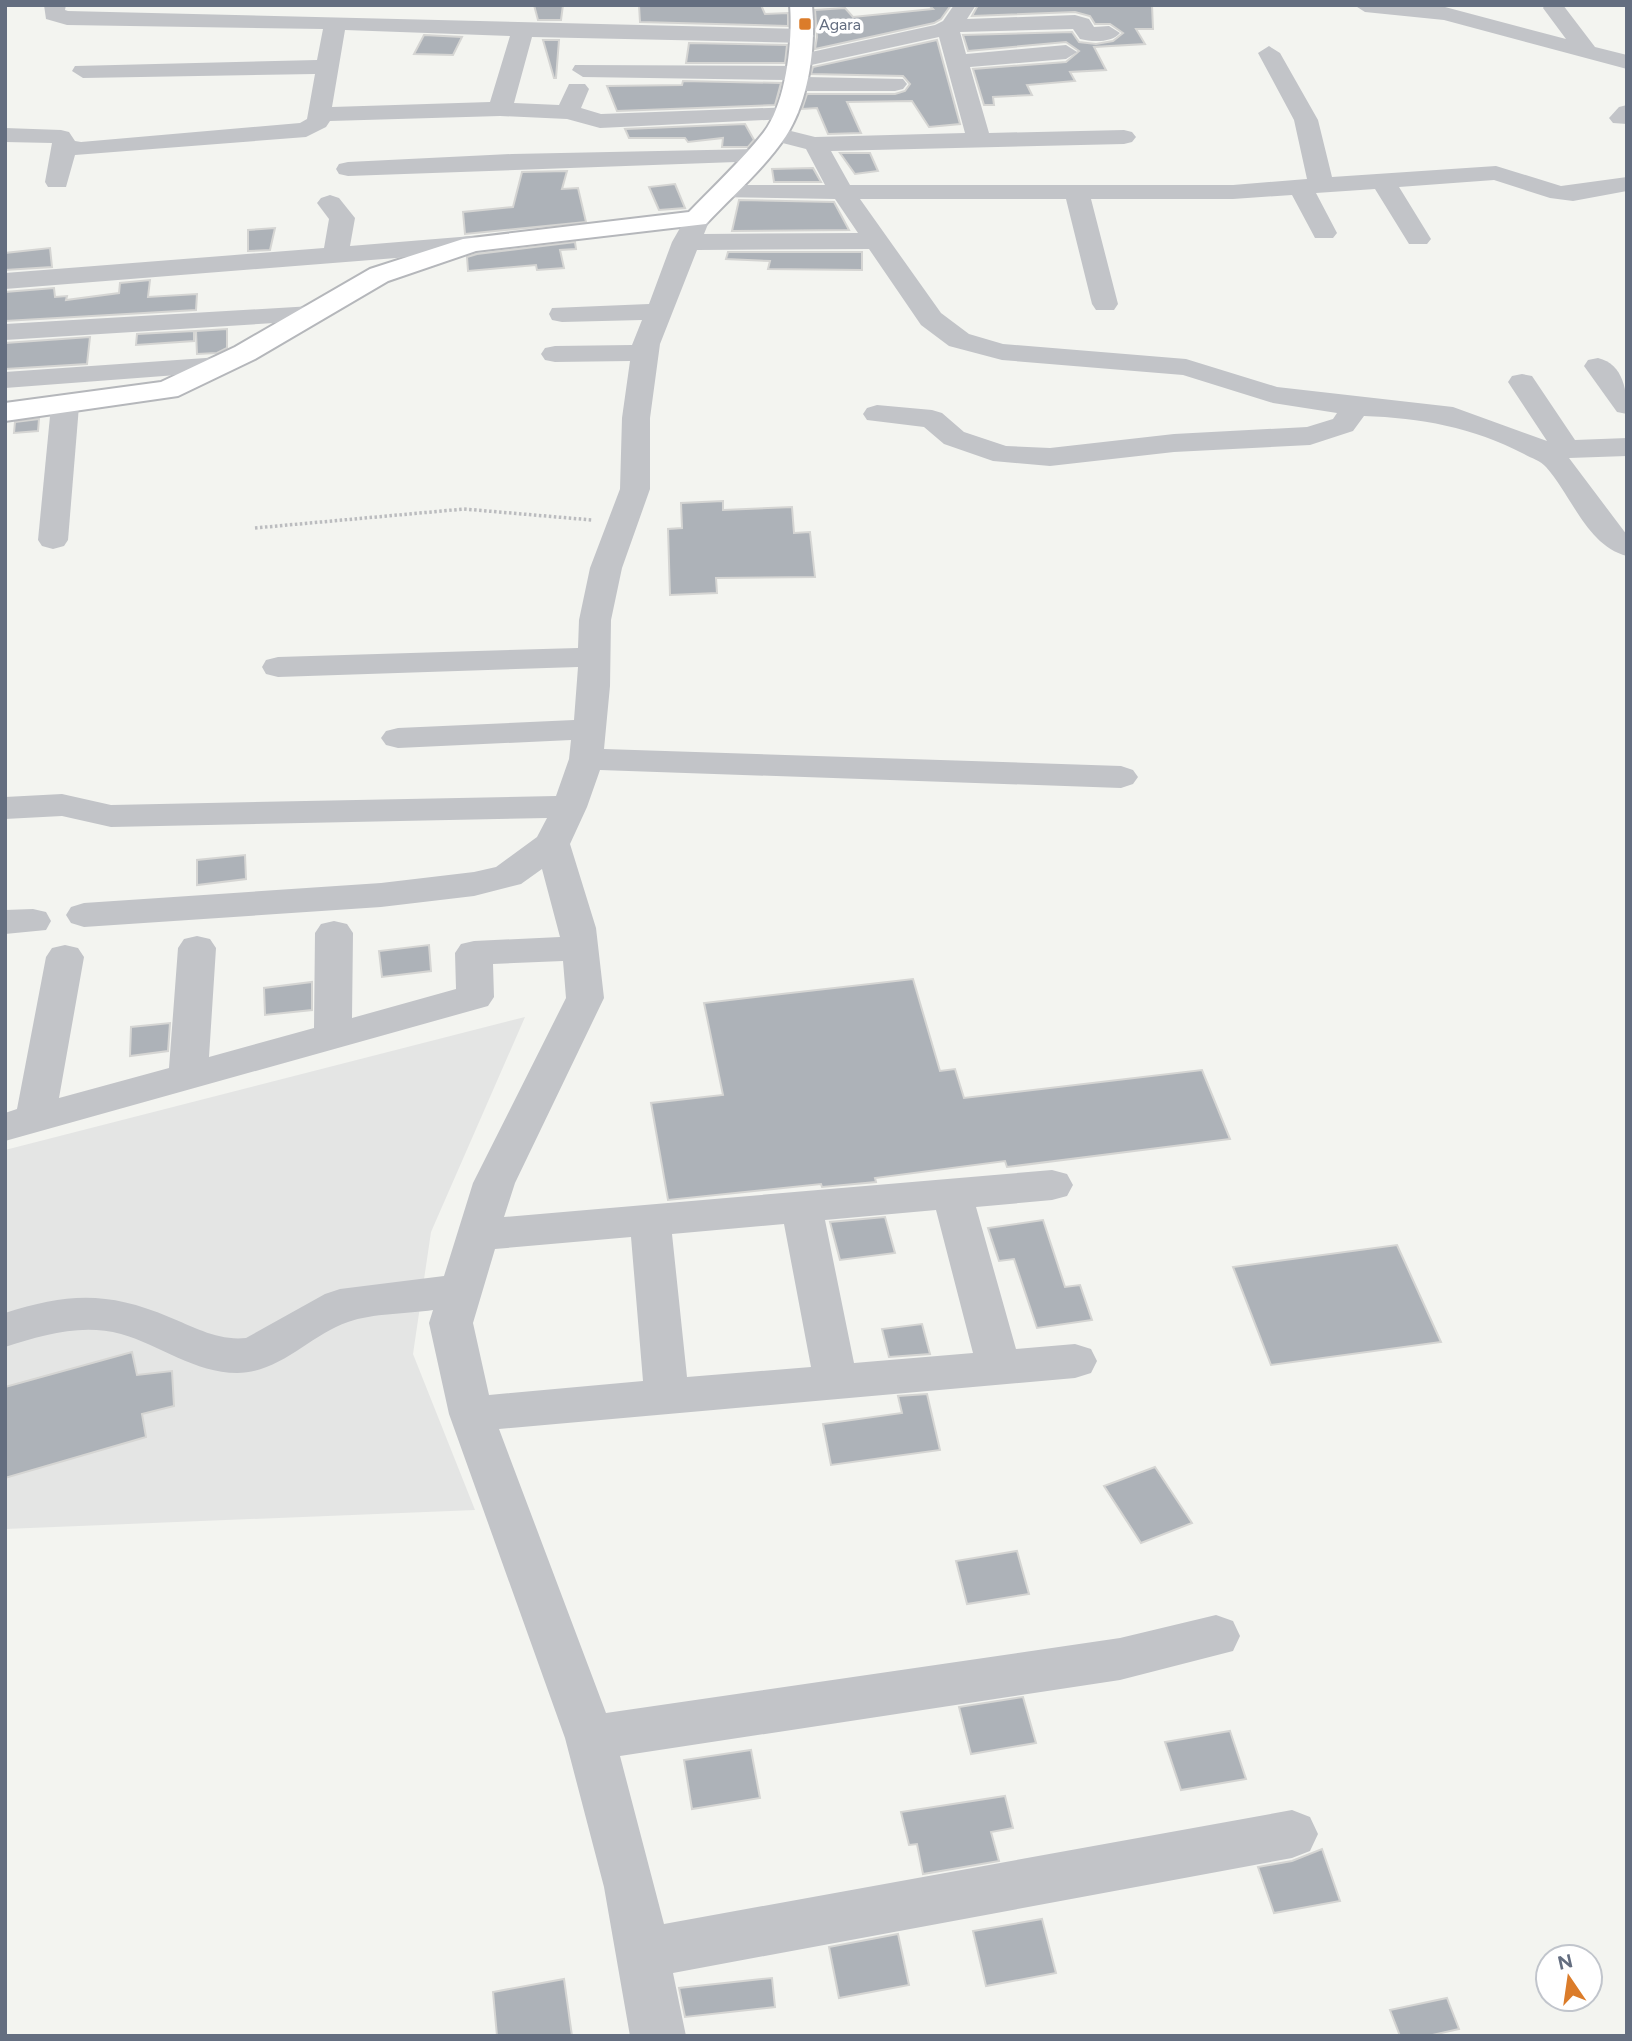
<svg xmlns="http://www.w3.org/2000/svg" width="1632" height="2041" font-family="Figtree,sans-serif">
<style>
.built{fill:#e4e5e4}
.building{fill:#adb2b8;stroke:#d5d5d3;stroke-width:2}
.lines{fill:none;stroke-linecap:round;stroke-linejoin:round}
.major-casing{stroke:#b5b7bb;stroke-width:4}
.path{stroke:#bbbcbf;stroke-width:3.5;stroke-dasharray:2.5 2.5;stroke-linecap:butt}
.minor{fill:#c2c4c8;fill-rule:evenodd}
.major{fill:#fff;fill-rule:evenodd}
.poi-dot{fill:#db7c2a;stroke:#fff;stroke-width:2.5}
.labels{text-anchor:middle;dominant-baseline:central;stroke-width:7;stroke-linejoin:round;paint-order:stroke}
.far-poi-label{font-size:16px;fill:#646e80;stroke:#fff;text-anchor:start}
</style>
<rect width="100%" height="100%" fill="#f3f4f0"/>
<polygon class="built" points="525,1017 431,1232 413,1354 475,1510 5,1529 5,1150"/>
<g class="building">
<polygon points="534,5 563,5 561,20 538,20"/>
<polygon points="639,5 761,5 765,14 788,13 788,26 640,22"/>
<polygon points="929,5 951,5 941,19 934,23 815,49 817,37 815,10 845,8 853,17 933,9"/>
<polygon points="978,5 1152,5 1153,29 1136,29 1145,44 1094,47 1106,70 1070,72 1075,81 1027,85 1032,95 993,97 994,105 984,105 973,69 1066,62 1079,51 1066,42 968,51 963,35 1072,32 1079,42 1096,44 1113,41 1123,33 1110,24 1095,24 1090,16 1075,12 972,16"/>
<polygon points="424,35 462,37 453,55 414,54"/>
<polygon points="543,40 559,40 556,78 554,78"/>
<polygon points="937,40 960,124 929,127 912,101 847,102 861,133 828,134 817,108 802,109 807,94 895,94 905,91 910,84 903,76 811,74 813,67"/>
<polygon points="689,43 787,45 785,63 686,63"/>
<polygon points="683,81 781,83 775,105 617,111 607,86 682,85"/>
<polygon points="745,124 754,140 748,147 722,147 723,138 688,142 685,138 629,138 625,129"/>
<polygon points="840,153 870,153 878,171 855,174"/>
<polygon points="813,168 821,182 774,182 772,169"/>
<polygon points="567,171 562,189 578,188 586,222 465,234 463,212 513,207 522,172"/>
<polygon points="675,184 685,208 659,210 649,187"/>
<polygon points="739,200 834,202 849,230 732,231"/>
<polygon points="275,228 270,250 248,251 248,230"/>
<polygon points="575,242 576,249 560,250 564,268 537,270 536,265 468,271 467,257 477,254"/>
<polygon points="50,248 52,267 5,270 5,253"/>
<polygon points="728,252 862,252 862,270 768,269 770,261 726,259"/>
<polygon points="150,280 148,297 197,294 196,310 5,321 5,292 54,288 55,297 67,296 66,300 119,293 120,283"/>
<polygon points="227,329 227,348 217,353 197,354 196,331"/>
<polygon points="194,331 194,341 136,345 137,334"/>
<polygon points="90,337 87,364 5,369 5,343"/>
<polygon points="39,419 38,431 14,433 15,422"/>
<polygon points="723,501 723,510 792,507 794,533 810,532 815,577 716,578 717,593 670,595 668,529 682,528 681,503"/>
<polygon points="245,855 246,879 197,885 197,860"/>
<polygon points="429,945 431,971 382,977 379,951"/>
<polygon points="913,979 940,1071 955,1069 964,1098 1202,1070 1230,1139 1007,1167 1005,1161 875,1178 876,1182 822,1187 821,1184 668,1200 651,1103 723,1095 704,1003"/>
<polygon points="312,982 312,1010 265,1015 264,988"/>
<polygon points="170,1023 168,1051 130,1056 131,1027"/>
<polygon points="885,1217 895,1253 840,1260 830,1222"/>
<polygon points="1043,1220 1065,1287 1080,1285 1092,1320 1037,1328 1014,1259 999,1261 988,1228"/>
<polygon points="1397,1245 1441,1342 1271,1365 1233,1267"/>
<polygon points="922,1324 930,1354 889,1357 882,1329"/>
<polygon points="132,1352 137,1375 172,1371 174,1406 142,1414 146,1437 5,1478 5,1387"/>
<polygon points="927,1394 940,1450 831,1465 823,1424 902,1413 898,1396"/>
<polygon points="1155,1467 1192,1523 1141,1543 1104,1486"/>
<polygon points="1017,1551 1029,1594 967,1604 956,1561"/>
<polygon points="1023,1697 1036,1743 971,1754 959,1707"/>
<polygon points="1230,1731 1246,1779 1181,1790 1165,1742"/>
<polygon points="751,1750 760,1798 692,1809 684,1760"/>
<polygon points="1005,1796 1013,1828 991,1832 999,1861 923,1874 917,1844 909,1845 901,1812"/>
<polygon points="1322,1849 1340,1901 1274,1913 1258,1867 1292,1861"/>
<polygon points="1042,1919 1056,1973 986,1986 973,1931"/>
<polygon points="898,1934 909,1985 839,1998 829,1947"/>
<polygon points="772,1978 775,2007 685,2017 679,1988"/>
<polygon points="564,1979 572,2036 497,2036 493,1992"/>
<polygon points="1447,1998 1459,2029 1428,2036 1400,2036 1390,2010"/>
</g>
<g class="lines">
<defs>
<path id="major" d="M790,5H812C816,47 809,100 786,136C765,168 732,196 706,224L476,251L388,281L255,359L178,396L5,421V403L161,382L235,347L370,269L463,239L689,212C714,186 742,160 764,132C786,103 793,40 790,5Z"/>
</defs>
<use href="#major" class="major-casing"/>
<polyline class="path" points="255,528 464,509 592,520"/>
<g class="minor">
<path d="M44,5H66L65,10L68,11L804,29L815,36L804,43L532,37L514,103L559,105L569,84H585L589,89L581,108L601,114L795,107L799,112L795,117L787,119L600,128L567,119L500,116L330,121L326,127L306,137L75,155L66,187H48L45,182L52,143L5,142V128L61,130L69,132L75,141L81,142L300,123L307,119L315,74L83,78L72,71L75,66L317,60L323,29L67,25L46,19ZM345,30L510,36L490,102L332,107Z"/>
<path d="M954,5H976L967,19L1075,15L1089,19L1094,27L1109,26L1120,33C1112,43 1092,42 1080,39L1073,29L960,32L966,54L1066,45L1077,52L1066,59L970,67L989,133L1124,130L1132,132L1136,137L1132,142L1124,144L831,151L850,185H1233L1307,179L1294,120L1258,53L1269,46L1280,53L1318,120L1332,177L1496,166L1561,186L1627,177V191L1573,201L1550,198L1494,180L1399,187L1431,239L1427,244H1409L1375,189L1316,193L1337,233L1333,238H1315L1292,195L1233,199H1091L1118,304L1114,310H1096L1092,304L1066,199H860L941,313L969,334L1003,344L1186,359L1277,387L1453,407L1547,441L1508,382L1512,376L1522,374L1532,376L1575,440L1627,438V456L1569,458L1627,535V556C1587,546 1572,496 1546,467C1541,461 1531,458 1524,454C1473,427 1420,418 1364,416L1353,431L1310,445L1174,452L1050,466L993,461L944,444L924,427L867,420L863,414L867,408L877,405L932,410L942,413L964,432L1006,446L1050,448L1174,434L1307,427L1333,419L1337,413L1273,403L1183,375L1002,360L949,346L921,325L869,249L697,250L660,344L650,418V489L622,568L611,620L610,686L604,749L1121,766L1133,770L1138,777L1133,784L1121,788L600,770L587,807L570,844L596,928L604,998L515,1183L504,1217L1052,1170L1067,1174L1073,1185L1067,1196L1052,1200L976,1207L1016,1349L1075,1344L1091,1349L1097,1361L1091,1373L1075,1378L499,1429L606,1713L1120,1638L1216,1615L1233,1621L1240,1636L1233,1651L1120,1680L620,1756L664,1924L1292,1810L1310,1817L1318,1834L1310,1851L1292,1858L673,1973L686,2036H630L604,1887L565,1738L449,1414L429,1323L433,1310C407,1314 373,1313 348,1322C310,1335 280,1373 237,1373C195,1373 160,1345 121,1334C82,1323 42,1335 5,1347V1313C67,1293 108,1291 169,1317C194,1327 218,1341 246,1338L325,1294L340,1289L444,1276L473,1183L566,998L563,961L493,964L494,997L488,1006L5,1141V1113L17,1109L46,957L52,948L65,945L78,948L84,957L59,1098L169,1068L178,948L184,939L197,936L210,939L216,948L209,1057L314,1028L315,933L321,924L334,921L347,924L353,933L352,1018L456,989L455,953L461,944L474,941L560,937L542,869L521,884L474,896L381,907L84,927L71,923L66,915L71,907L84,903L381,883L474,872L496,867L537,837L547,818L111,827L62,816L5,819V797L62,794L111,805L556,796L569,759L571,740L398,748L386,745L381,738L386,731L398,728L574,720L578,667L278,677L266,674L262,667L266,660L278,657L578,648L579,620L590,568L620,489L622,418L630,361L555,362L545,360L541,354L545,348L555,346L632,345L642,320L562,322L552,320L549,314L552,308L649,304L672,242L688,214H706L710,219L704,234L858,233L835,199L715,197L712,192L715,187L724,185H825L806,149L767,139L763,134L767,129L775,127L815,137L965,133L939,37L802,67L808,73L806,77L903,79L907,84L903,89L895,91H796L788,89L784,84L787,80L583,77L572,70L575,65L794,66L790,61L793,56L935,25L943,21ZM936,1210L973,1353L854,1363L825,1220ZM784,1224L811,1367L687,1377L672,1234ZM631,1237L643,1381L489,1395L473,1323L495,1249Z"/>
<polygon points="1354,5 1445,7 1566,39 1543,8 1545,5 1563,5 1595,47 1627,55 1627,69 1444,20 1365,12"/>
<polygon points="1627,105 1627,124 1613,123 1609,118 1619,107"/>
<polygon points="756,149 765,151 768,156 765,161 348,176 339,174 336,169 339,164 348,162 512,154"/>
<polygon points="330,195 339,198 355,218 350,246 472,236 481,239 485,244 481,249 472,252 5,289 5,273 324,248 329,219 317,203 321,198"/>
<polygon points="312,306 322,308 325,314 322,320 5,340 5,324"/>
<polygon points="220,357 230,359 234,365 230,371 5,388 5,372"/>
<path d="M1598,358C1624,364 1627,392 1627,414L1617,412L1584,366L1588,360Z"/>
<polygon points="65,397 75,400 79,406 68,540 64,546 53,549 42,546 38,540 51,406 55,400"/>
<polygon points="33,909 46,912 51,921 46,930 5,934 5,910"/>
</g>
<use href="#major" class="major"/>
</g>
<rect class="poi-dot" x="798" y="17" width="14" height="14" rx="3.5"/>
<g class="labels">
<g class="far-poi-label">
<text x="819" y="24">Agara</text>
</g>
</g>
<rect width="1632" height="2041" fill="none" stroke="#646e80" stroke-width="14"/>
<g transform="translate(1569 1978) rotate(347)"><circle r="33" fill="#ffffff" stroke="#c1c5cc" stroke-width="2"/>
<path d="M0-5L12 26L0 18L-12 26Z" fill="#db7c2a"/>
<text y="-10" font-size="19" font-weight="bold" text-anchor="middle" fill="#646e80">N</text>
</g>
</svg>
